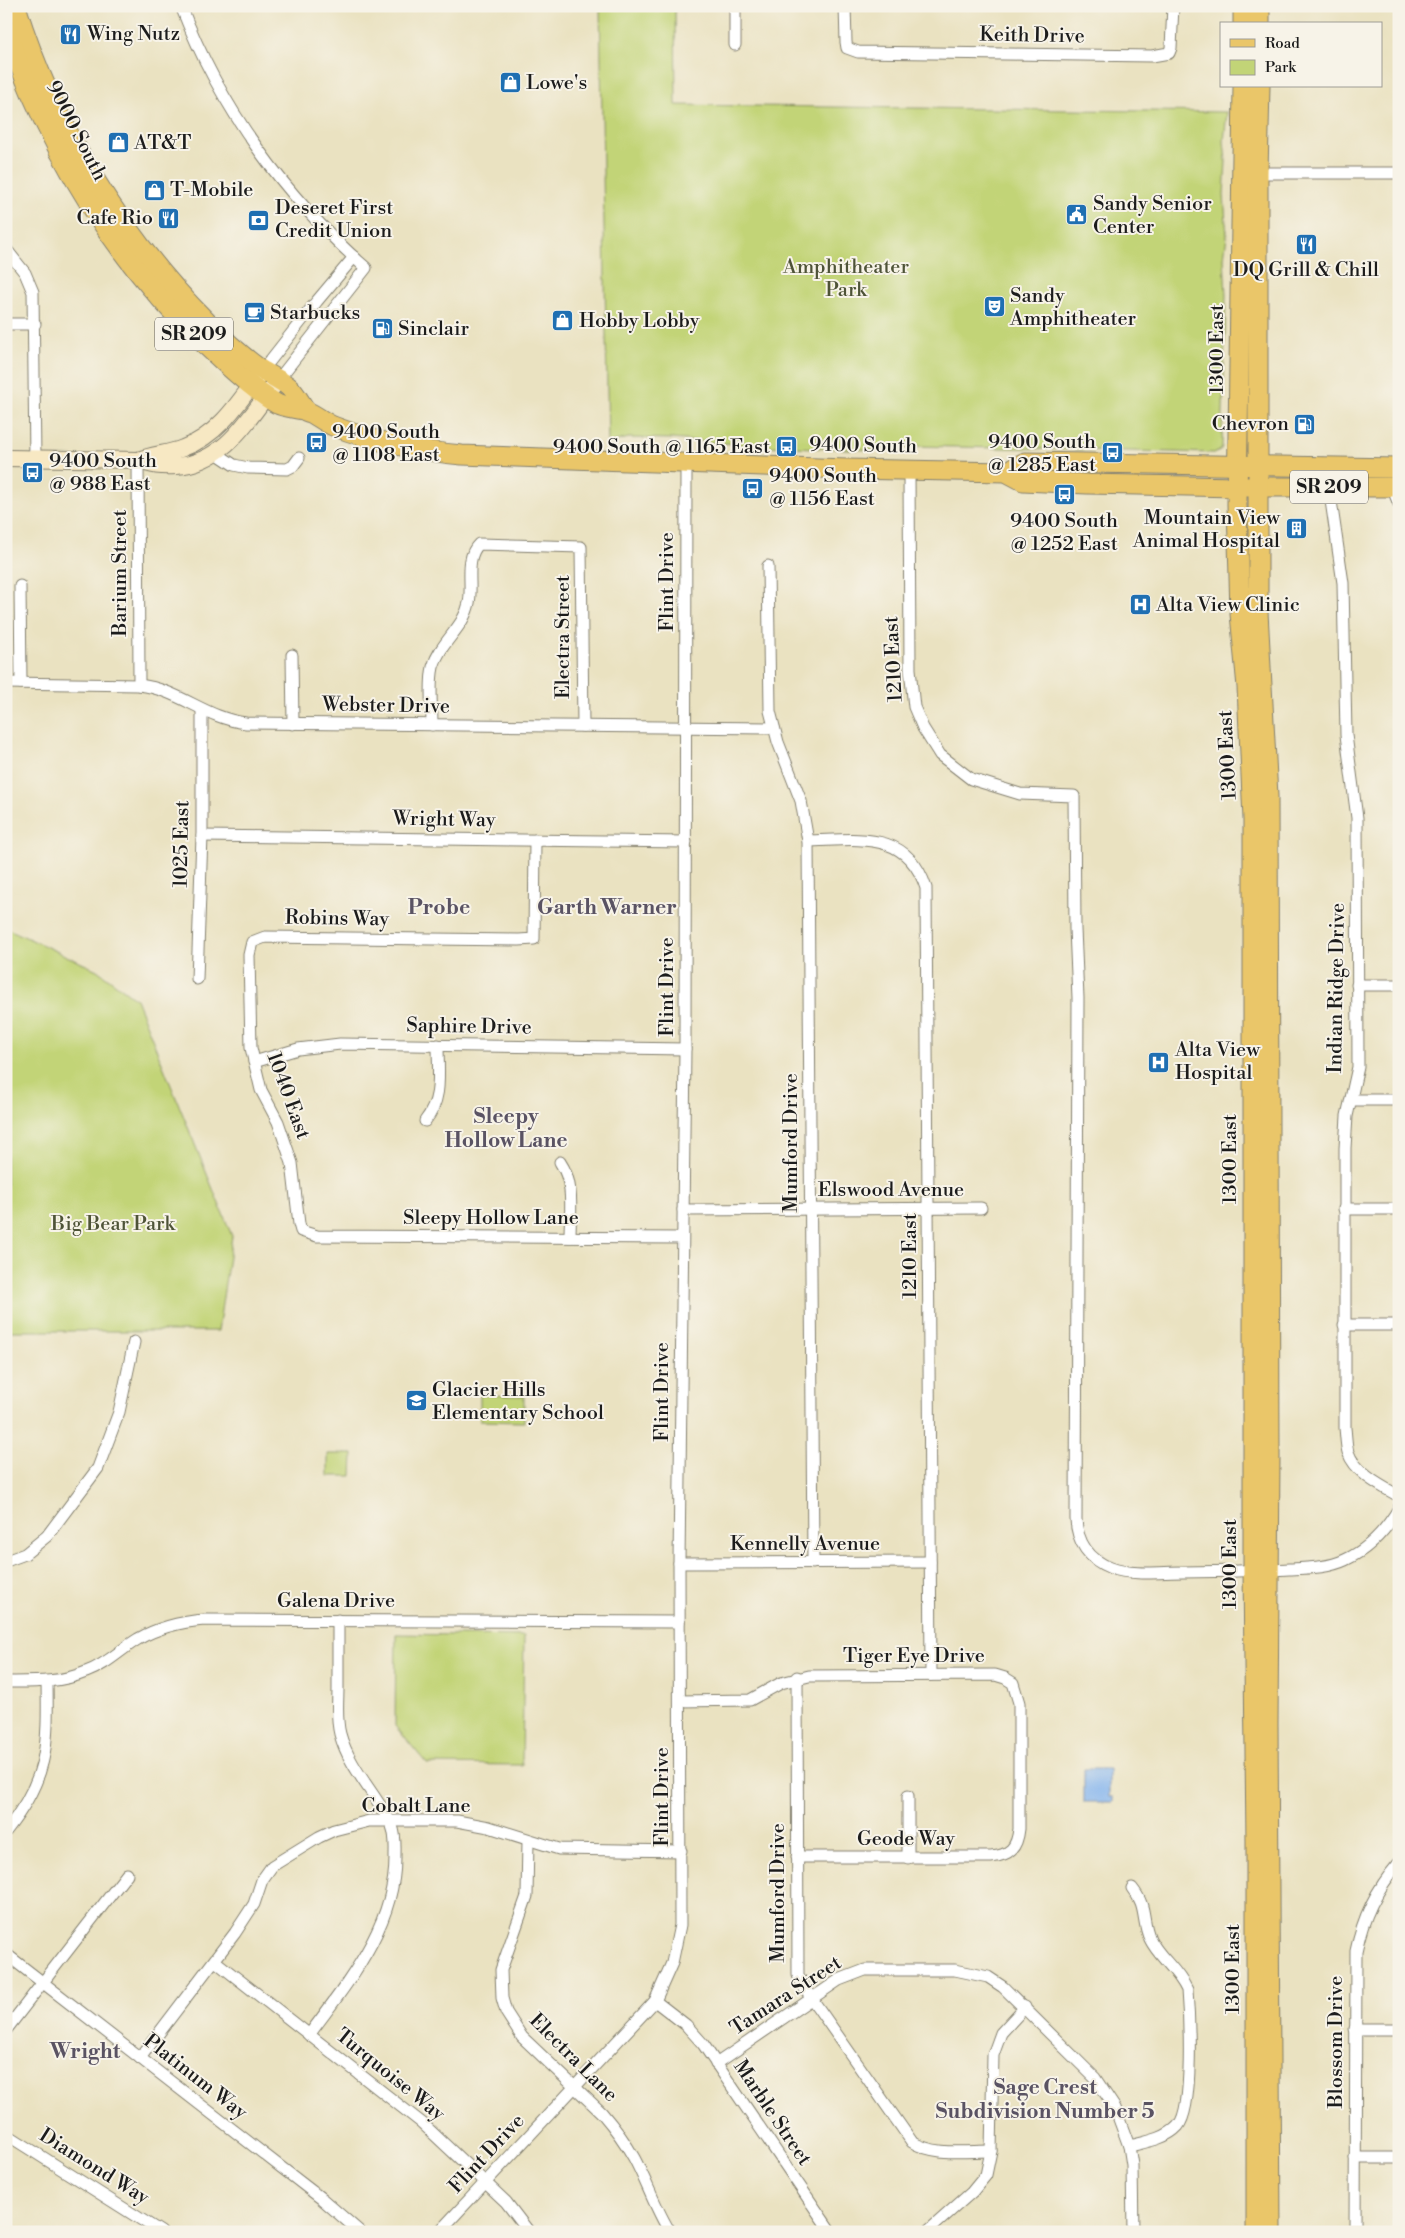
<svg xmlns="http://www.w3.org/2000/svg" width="1405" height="2238" font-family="'Libre Bodoni',serif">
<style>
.green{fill:#c2d477;stroke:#6f784a}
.water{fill:#82b3ee;stroke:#4f6885}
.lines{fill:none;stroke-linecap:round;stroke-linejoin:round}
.street-casing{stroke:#837f6e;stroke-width:13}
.secondary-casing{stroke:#837f6e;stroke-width:18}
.primary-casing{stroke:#837f6e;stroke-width:21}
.street{stroke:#fff;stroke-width:11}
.secondary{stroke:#f7e8c3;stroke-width:16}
.primary{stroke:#eac669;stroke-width:19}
.labels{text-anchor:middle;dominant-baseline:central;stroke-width:4;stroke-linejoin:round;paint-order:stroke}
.shield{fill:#f7f3e8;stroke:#5e5c59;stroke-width:1}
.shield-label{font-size:19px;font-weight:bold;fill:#1c1c1c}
.poi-label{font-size:20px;fill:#1c1c1c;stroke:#f7f3e8;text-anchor:start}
.street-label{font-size:20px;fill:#1c1c1c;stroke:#f7f3e8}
.park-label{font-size:20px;fill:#4e5337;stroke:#f7f3e8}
.neighbourhood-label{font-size:21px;font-weight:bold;fill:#5a5363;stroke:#f7f3e8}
</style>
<rect width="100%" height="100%" fill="#f7f3e8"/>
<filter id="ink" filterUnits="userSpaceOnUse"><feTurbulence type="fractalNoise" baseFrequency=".02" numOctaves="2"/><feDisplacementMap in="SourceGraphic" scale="10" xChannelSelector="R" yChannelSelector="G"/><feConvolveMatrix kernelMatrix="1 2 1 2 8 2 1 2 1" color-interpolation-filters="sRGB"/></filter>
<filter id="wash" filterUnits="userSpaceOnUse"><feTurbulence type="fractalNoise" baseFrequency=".0096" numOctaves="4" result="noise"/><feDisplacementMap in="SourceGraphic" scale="20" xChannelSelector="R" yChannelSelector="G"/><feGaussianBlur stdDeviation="1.12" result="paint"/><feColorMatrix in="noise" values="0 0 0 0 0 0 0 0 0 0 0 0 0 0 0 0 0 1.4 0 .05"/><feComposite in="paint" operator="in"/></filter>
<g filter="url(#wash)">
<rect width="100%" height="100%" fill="#eae2c1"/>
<g class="green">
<polygon points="600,6 675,6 676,105 1227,112 1224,141 1226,161 1224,195 1227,236 1224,258 1226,295 1222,447 1220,451 1215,453 915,446 874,450 761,446 671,439 629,438 608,443"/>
<polygon points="6,928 97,970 136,999 232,1236 218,1331 6,1331"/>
<polygon points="480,1395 524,1396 524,1422 480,1421"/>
<polygon points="328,1454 353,1454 352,1476 328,1476"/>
<polygon points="396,1634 524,1636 522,1765 427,1764 395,1726"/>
</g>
<polygon class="water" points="1084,1769 1109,1769 1109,1797 1113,1797 1113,1802 1084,1802"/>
</g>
<g filter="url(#ink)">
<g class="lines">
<defs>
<g id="street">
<path d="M181,6C220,108 285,197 366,268L278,380"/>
<polyline points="845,6 846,42 847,48 858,52 1152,56 1169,53 1171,48 1173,6"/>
<polyline points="735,45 735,6"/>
<polyline points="1253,173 1399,173"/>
<polyline points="6,249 25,273 33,292 35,459"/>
<polyline points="6,324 35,324"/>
<polyline points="262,371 317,301 354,257"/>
<polyline points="216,453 234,465 248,468 287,469 293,466 299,458"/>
<polyline points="138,460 139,685"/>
<path d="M909,470L910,669L914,707L923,728L940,755L971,779L1020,794L1074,796L1075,929L1078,998L1076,1519C1077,1542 1089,1560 1111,1568C1133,1576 1160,1572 1183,1572C1219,1572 1254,1571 1289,1569C1308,1568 1328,1568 1345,1560C1369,1549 1386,1530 1399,1508"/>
<path d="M1329,487L1343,583L1346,735L1357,818L1358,1067L1347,1116L1345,1148V1428C1346,1436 1346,1445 1348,1452C1355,1473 1381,1486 1399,1496"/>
<polyline points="1392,487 1399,504"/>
<polyline points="768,566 770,711 778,742 801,801 808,841 813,1563"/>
<polyline points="20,586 21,683"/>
<polyline points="292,655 293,724"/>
<path d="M6,683L139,685C181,690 204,718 246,723L774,728"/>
<path d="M432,725C432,706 429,685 433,667C440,642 464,628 469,603C473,585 464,558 479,544L581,547L583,726"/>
<polyline points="202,836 686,842"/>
<polyline points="535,840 534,939 519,940 265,937 252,942 249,955 251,1048 261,1090 278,1122 292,1163 299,1224 301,1231 317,1236 682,1238"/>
<path d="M808,841C857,840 907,829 926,888L931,1675"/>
<polyline points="197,979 202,836 202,711"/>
<polyline points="1357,985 1399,985"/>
<polyline points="254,1062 298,1049 340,1044 685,1049"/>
<polyline points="1351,1100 1399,1100"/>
<path d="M425,1121C443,1099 438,1073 438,1045"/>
<path d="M560,1162C575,1184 570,1211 570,1237"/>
<polyline points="1344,1209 1399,1209"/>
<polyline points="683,1210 981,1208"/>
<polyline points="1344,1325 1399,1325"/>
<polyline points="6,1561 25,1554 47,1536 98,1468 119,1412 134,1342"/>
<polyline points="679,1563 930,1562"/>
<path d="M797,1677L798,1975L805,1989L912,2142C935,2156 965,2151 991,2151"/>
<path d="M6,1682C34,1682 60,1683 86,1672C106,1665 120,1650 138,1639C159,1627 180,1622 204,1620L679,1622"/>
<path d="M680,1701L750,1700L781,1683L809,1676L995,1675L1005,1678L1013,1683L1019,1703V1829C1017,1848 1010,1855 991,1857H797"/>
<polyline points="908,1796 908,1858"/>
<path d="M6,1831C48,1778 48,1748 47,1682"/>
<path d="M528,1841L527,1896L501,1970L502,1998L506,2012L522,2037L602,2113C614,2127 625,2142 634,2158C647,2182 655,2208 670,2232"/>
<polyline points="6,1954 322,2199 360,2232"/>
<polyline points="215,1961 422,2123 506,2202 529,2232"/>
<polyline points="655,2001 686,2025 703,2044 831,2232"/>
<polyline points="1355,2029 1399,2029"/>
<polyline points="6,2030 127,1874"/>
<path d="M309,2035C348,1982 396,1925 395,1856C395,1846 396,1836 392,1826C377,1795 349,1768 340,1734C336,1719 338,1703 338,1688C338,1666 338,1643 338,1620"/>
<polyline points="140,2058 235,1933 254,1904 262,1880 272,1866 319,1837 334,1830 369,1821 457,1821 489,1827 559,1849 681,1851"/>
<polyline points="716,2064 839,1980 865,1970 955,1970 988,1977 1003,1987 1095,2078 1115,2108 1129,2146 1132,2165 1133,2232"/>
<polyline points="6,2134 161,2232"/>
<path d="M1129,2146C1146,2142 1166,2139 1178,2126C1194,2108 1189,2016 1187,1990C1177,1968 1159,1958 1150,1939C1141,1919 1148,1908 1132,1888"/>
<polyline points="1355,2158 1399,2158"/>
<polyline points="439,2232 655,2001 672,1963 680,1925 679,1563 685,1049 686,463"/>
<polyline points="927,2232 972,2192 986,2175 991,2151 993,2055 1001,2033 1025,2007"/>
<path d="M1355,2232L1356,1951C1363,1917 1376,1890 1399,1863"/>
</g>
<g id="secondary">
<path d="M6,458L138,460C152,466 161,467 176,466C226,463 250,416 278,380"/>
<path d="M138,460C154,454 168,454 183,448C217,436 238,404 258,376"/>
</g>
<g id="primary">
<path d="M16,6C53,125 119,233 206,321C223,339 241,355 260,369C269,375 281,380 289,387C296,393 301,404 307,412"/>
<polyline points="1243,24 1243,6"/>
<polyline points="1260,24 1260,6"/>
<path d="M6,30C50,153 118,266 215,354C234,372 255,391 277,404C286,408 297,408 307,411C316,415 324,422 333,426C375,442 417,451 462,455L846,469L1006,472L1023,481L1087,484L1238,487H1399"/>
<polyline points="1243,86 1237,504 1240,614 1247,687 1253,819 1253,1572 1256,1841 1256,2232"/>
<polyline points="1260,86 1258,173 1258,612 1268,796 1270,1456 1268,1723 1271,2232"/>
<polyline points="1006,472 1025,462 1399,468"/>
</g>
</defs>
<use href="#street" class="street-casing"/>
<use href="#secondary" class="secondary-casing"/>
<use href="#primary" class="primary-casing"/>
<use href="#street" class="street"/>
<use href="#secondary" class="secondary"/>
<use href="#primary" class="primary"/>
</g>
</g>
<defs>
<symbol id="restaurant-square" viewBox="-11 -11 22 22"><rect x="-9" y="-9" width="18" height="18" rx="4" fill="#1f6fb2" stroke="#f7f3e8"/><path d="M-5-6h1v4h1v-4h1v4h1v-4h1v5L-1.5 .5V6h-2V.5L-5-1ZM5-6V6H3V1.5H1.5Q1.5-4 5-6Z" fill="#fff"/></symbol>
<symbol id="shop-square" viewBox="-11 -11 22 22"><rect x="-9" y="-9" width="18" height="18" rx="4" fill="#1f6fb2" stroke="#f7f3e8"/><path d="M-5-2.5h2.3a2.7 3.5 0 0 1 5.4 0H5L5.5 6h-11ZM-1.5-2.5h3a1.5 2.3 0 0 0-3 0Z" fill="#fff"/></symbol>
<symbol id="civic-square" viewBox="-11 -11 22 22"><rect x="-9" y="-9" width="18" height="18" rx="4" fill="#1f6fb2" stroke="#f7f3e8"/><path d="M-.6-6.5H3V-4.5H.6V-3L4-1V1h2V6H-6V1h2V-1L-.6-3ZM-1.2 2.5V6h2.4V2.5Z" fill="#fff"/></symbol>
<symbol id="bank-square" viewBox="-11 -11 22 22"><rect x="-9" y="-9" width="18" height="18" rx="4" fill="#1f6fb2" stroke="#f7f3e8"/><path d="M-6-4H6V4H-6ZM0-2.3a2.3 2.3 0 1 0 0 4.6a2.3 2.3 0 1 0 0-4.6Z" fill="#fff"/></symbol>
<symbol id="theatre-square" viewBox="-11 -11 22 22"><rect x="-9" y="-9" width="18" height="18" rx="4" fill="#1f6fb2" stroke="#f7f3e8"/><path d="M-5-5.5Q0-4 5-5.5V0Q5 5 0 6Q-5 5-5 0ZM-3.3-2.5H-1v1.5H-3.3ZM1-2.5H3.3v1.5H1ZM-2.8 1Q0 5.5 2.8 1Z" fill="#fff"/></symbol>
<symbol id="cafe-square" viewBox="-11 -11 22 22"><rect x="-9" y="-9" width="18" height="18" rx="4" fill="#1f6fb2" stroke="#f7f3e8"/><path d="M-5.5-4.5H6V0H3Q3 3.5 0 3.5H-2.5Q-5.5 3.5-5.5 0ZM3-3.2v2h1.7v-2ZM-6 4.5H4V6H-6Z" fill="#fff"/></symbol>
<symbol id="fuel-square" viewBox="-11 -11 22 22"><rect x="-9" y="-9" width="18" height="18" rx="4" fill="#1f6fb2" stroke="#f7f3e8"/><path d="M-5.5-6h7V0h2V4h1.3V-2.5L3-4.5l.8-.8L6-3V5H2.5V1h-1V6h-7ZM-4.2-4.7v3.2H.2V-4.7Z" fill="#fff"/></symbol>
<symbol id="bus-square" viewBox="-11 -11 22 22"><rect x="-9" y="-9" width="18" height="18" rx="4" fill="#1f6fb2" stroke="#f7f3e8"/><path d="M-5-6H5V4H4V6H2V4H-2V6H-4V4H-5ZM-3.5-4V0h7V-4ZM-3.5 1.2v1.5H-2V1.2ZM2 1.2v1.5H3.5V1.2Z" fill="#fff"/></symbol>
<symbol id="building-square" viewBox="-11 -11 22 22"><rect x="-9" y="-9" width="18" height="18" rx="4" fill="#1f6fb2" stroke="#f7f3e8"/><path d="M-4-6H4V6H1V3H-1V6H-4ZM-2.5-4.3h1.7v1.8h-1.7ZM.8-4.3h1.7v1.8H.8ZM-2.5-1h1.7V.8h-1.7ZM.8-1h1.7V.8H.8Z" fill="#fff"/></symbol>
<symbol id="hospital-square" viewBox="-11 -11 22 22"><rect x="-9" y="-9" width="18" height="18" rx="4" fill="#1f6fb2" stroke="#f7f3e8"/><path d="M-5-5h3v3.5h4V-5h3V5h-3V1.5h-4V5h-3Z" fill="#fff"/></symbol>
<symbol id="school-square" viewBox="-11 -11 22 22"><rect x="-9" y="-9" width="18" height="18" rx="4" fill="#1f6fb2" stroke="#f7f3e8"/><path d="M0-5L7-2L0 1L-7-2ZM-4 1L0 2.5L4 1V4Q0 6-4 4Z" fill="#fff"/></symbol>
</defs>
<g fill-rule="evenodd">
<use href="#restaurant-square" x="58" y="22" width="25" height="25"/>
<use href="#shop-square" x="498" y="70" width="25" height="25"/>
<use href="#shop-square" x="106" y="130" width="25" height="25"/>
<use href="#shop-square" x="142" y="178" width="25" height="25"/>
<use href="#civic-square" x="1064" y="202" width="25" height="25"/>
<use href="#restaurant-square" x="156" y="206" width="25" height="25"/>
<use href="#bank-square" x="246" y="208" width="25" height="25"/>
<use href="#restaurant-square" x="1294" y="232" width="25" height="25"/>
<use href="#theatre-square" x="982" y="294" width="25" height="25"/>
<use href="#cafe-square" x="242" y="300" width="25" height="25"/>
<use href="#shop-square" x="550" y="308" width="25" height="25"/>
<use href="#fuel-square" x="370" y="316" width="25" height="25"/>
<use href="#fuel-square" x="1292" y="412" width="25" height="25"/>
<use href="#bus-square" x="304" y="430" width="25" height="25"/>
<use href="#bus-square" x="774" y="434" width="25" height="25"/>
<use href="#bus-square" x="1100" y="440" width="25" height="25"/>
<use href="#bus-square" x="20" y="460" width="25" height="25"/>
<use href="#bus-square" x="740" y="476" width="25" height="25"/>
<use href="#bus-square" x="1052" y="482" width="25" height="25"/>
<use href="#building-square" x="1284" y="516" width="25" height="25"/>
<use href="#hospital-square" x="1128" y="592" width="25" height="25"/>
<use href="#hospital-square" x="1146" y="1050" width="25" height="25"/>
<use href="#school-square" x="404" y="1388" width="25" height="25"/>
</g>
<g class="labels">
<g class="shield">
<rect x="155" y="317.5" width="78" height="33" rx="4"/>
<rect x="1290" y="470.5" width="78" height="33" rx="4"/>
</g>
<g class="shield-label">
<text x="194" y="334">SR 209</text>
<text x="1329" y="487">SR 209</text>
</g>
<g class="poi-label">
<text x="87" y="34">Wing Nutz</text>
<text x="526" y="83">Lowe's</text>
<text x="134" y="143">AT&amp;T</text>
<text x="170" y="190">T-Mobile</text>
<text x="1093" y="204">Sandy Senior<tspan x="1093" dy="23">Center</tspan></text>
<text x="275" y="208">Deseret First<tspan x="275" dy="23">Credit Union</tspan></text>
<text x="153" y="218" text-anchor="end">Cafe Rio</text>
<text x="1306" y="270" text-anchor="middle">DQ Grill &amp; Chill</text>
<text x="1010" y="296">Sandy<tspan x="1010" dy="23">Amphitheater</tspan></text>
<text x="270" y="313">Starbucks</text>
<text x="579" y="321">Hobby Lobby</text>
<text x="398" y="329">Sinclair</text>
<text x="1289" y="424" text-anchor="end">Chevron</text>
<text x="332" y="432">9400 South<tspan x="332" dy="23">@ 1108 East</tspan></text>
<text x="1096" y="442" text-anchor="end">9400 South<tspan x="1096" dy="23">@ 1285 East</tspan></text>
<text x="770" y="447" text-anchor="end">9400 South @ 1165 East</text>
<text x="49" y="461">9400 South<tspan x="49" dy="23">@ 988 East</tspan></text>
<text x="769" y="476">9400 South<tspan x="769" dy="23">@ 1156 East</tspan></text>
<text x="1280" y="518" text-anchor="end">Mountain View<tspan x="1280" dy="23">Animal Hospital</tspan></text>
<text x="1064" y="521" text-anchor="middle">9400 South<tspan x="1064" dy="23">@ 1252 East</tspan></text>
<text x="1156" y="605">Alta View Clinic</text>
<text x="1175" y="1050">Alta View<tspan x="1175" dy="23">Hospital</tspan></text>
<text x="432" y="1390">Glacier Hills<tspan x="432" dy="23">Elementary School</tspan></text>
</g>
<g class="street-label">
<text transform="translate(1032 36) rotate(1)">Keith Drive</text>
<text transform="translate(76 131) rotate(63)">9000 South</text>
<text transform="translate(1217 349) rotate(-90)">1300 East</text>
<text transform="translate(863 446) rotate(1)">9400 South</text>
<text transform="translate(120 573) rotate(-90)">Barium Street</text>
<text transform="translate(667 582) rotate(-90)">Flint Drive</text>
<text transform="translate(563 637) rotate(-90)">Electra Street</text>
<text transform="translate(894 659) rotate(-93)">1210 East</text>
<text transform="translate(386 706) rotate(1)">Webster Drive</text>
<text transform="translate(1228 755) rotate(-93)">1300 East</text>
<text transform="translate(444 820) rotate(1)">Wright Way</text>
<text transform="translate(182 844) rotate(-89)">1025 East</text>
<text transform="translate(337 919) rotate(1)">Robins Way</text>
<text transform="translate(667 987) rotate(-90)">Flint Drive</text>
<text transform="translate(1337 988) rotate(-89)">Indian Ridge Drive</text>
<text transform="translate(469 1027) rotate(1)">Saphire Drive</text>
<text transform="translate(288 1096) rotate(70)">1040 East</text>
<text transform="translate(791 1143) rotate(-90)">Mumford Drive</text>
<text transform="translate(1230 1159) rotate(-90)">1300 East</text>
<text x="891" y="1190">Elswood Avenue</text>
<text x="491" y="1218">Sleepy Hollow Lane</text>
<text transform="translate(910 1256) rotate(-90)">1210 East</text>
<text transform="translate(662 1392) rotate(-90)">Flint Drive</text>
<text x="805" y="1544">Kennelly Avenue</text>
<text transform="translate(1230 1564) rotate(-90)">1300 East</text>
<text x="336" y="1601">Galena Drive</text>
<text x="914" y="1656">Tiger Eye Drive</text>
<text transform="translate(662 1797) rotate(-90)">Flint Drive</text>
<text x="416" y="1806">Cobalt Lane</text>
<text x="906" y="1839">Geode Way</text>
<text transform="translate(778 1893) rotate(-90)">Mumford Drive</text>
<text transform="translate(1233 1969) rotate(-90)">1300 East</text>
<text transform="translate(786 1996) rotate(-33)">Tamara Street</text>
<text transform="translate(1336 2042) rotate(-90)">Blossom Drive</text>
<text transform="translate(573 2058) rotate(45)">Electra Lane</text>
<text transform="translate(390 2075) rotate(39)">Turquoise Way</text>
<text transform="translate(195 2077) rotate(38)">Platinum Way</text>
<text transform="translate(772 2113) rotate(56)">Marble Street</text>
<text transform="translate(487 2154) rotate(-47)">Flint Drive</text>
<text transform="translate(94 2167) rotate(32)">Diamond Way</text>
</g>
<g class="park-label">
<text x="846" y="267">Amphitheater<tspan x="846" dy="23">Park</tspan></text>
<text x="113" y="1224">Big Bear Park</text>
</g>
<g class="neighbourhood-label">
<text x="439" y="908">Probe</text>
<text x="607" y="908">Garth Warner</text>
<text x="506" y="1117">Sleepy<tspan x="506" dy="24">Hollow Lane</tspan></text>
<text x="85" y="2052">Wright</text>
<text x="1045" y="2088">Sage Crest<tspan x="1045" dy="24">Subdivision Number 5</tspan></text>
</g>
</g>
<rect width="1405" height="2238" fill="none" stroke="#f7f3e8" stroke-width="25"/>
<rect x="1220" y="22" width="162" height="65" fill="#f7f3e8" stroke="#9f9d96"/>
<rect x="1230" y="39" width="25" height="8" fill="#eac669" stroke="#9f9d96"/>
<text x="1265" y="48" font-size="15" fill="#1c1c1c">Road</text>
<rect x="1230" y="60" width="25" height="15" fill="#c2d477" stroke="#9f9d96"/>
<text x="1265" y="72" font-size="15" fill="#1c1c1c">Park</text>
</svg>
